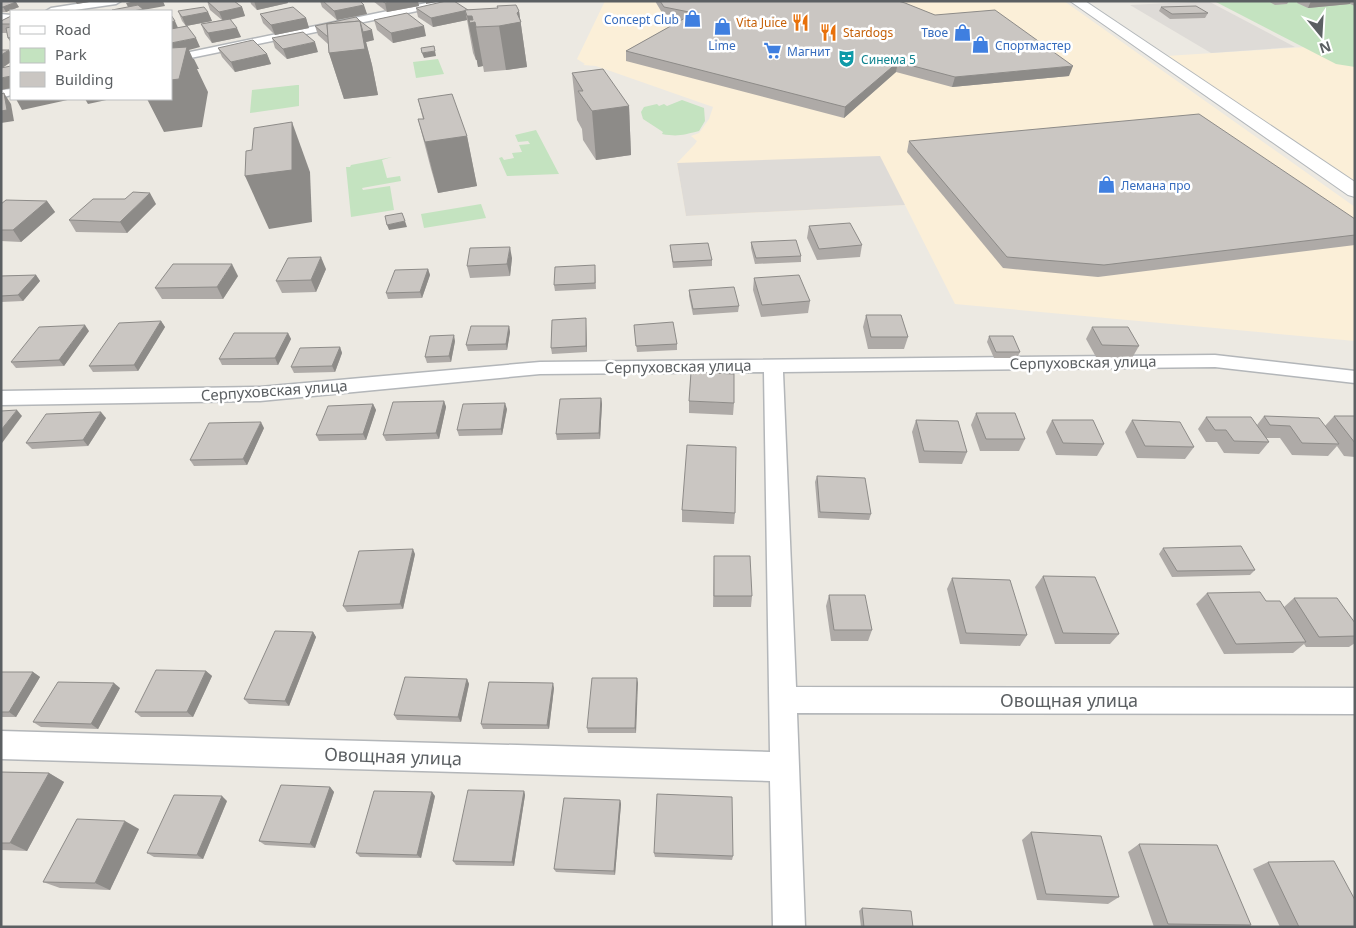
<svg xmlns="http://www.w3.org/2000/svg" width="1356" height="928" font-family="'Noto Sans',sans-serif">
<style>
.commercial{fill:#fbefd8}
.industrial{fill:#dedbd7}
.green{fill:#c4e3c0}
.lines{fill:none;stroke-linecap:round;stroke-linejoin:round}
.street-casing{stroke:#b3b6b9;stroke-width:3}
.secondary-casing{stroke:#b2b6b9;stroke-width:2}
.street{fill:#fff;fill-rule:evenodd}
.secondary{fill:#fff;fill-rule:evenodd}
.wall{fill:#aeaaa7}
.shaded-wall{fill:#8d8b88}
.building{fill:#cac6c2;stroke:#8d8b88}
.labels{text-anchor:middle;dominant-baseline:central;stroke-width:5;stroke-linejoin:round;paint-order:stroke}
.far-shop-label{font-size:12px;fill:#366cbe;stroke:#fff;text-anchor:start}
.far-food-label{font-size:12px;fill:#c56008;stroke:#fff;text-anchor:end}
.far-culture-label{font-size:12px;fill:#0d838f;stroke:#fff;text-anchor:start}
.street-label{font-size:15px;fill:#5b5f62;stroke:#fff}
.near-street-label{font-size:18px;fill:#5b5f62;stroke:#fff}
</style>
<rect width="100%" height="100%" fill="#ece9e2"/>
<g class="commercial">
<polygon points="605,1 1064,1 1355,207 1355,341 955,304 905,205 686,216 677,163 695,144 697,141 691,136 699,133 709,119 713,107 596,66 583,65 585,64 577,59"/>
<polygon points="1322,46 1355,60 1355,184 1166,56"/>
</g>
<g class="industrial">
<polygon points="1208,1 1295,47 1211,53 1130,5"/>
<polygon points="880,156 905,205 686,216 677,163"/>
</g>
<g class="green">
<polygon points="1214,1 1355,1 1355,67 1336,64"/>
<polygon points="438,59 444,74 416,78 413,62"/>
<polygon points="297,85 299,85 299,106 250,113 252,90"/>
<path d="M682,100L704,108L705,121L699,131C683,135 678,137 662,134L663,132L643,119L641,112L644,107L657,104L659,106L664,104L667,106Z"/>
<polygon points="536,130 559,174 507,176 499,158 502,157 504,160 514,158 512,153 522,152 519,145 530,144 528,141 518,142 515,135"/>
<polygon points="392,157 382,160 387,178 400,176 401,181 362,188 363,190 390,186 394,210 351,217 346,167 350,167 351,165"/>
<polygon points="481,204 486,218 424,228 421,214"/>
</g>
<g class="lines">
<defs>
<g id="street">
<polygon points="96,1 121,1 116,4 68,11 46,11 51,8"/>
<polygon points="436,1 456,1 451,4 171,62 171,56"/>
<polygon points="1,14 11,15 11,21 1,20"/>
<polygon points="11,89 11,95 1,98 1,90"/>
<polygon points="1215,355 1355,371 1355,383 1215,367 783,372 796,687 1355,688 1355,714 797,713 805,927 773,927 770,781 1,759 1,731 770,752 764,372 540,374 260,401 1,405 1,391 260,387 540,362"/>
</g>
<polygon id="secondary" points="1070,1 1085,1 1355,182 1355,197 1348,195"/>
</defs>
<use href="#street" class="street-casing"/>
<use href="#secondary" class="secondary-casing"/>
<use href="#street" class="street"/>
<use href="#secondary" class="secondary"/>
</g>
<g class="wall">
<polygon points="1,1 19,7 6,12 1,12"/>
<polygon points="207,1 242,7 245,16 230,20 241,37 212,43 205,34 201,24 222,20 210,10"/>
<polygon points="250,1 287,1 288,3 257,10 251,4"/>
<polygon points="320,1 360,1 367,14 337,20 322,7"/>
<polygon points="373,1 418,1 419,6 387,12"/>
<polygon points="655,1 898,1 1069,76 952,87 896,72 844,118 626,61 626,51 682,20 664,16"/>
<polygon points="1268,1 1289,1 1287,4 1275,5"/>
<polygon points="1298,1 1355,1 1355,6 1350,4 1308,8 1297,3"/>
<polygon points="1161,7 1208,13 1205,18 1170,19 1159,11"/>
<polygon points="416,8 519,11 527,67 506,70 484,72 483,66 478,67 477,60 476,60 473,53 467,20 433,27 418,17"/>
<polygon points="178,11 208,12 212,21 186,26 182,21"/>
<polygon points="260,14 306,18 309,28 275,35 263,23"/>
<polygon points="11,16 11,43 7,33 2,33 1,32 1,21"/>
<polygon points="374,20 426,36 393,43 377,30"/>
<polygon points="315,26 374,40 366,42 372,65 378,95 344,99 329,53 328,44 318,35"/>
<polygon points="272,38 318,52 287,59 275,48"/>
<polygon points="218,48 267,54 271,64 235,72 222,57"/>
<polygon points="572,73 629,106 631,155 596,160 583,140 582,129 577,120"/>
<polygon points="418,99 467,136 477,186 438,193 431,169 418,119 423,119"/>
<polygon points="909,141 1355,219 1355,245 1098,277 1003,268 907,152"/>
<polygon points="47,201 55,212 21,242 1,241 1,204"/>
<polygon points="156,204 127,233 76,232 69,220"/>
<polygon points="809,226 862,245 860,257 817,260 807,238"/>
<polygon points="751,242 801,256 801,262 755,264 751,248"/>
<polygon points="670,245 712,260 712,266 673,268"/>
<polygon points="512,258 510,276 470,278 467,266"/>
<polygon points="595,265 596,289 555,291 554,285"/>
<polygon points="326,269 316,292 282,293 276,281"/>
<polygon points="428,269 430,275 422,298 388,299 386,293"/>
<polygon points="36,275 40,281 23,301 1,302 1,276"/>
<polygon points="238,276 223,299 162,299 155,288"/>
<polygon points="754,278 810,301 808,313 761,317 753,290"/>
<polygon points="689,290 739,306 738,312 693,315 689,296"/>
<polygon points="866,315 908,337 904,349 868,349 863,327"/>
<polygon points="586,318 587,352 552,354 551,348"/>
<polygon points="161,321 165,327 138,371 93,372 89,366"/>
<polygon points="634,325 677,344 677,350 637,352"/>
<polygon points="509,326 510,332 507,350 468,351 466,345"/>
<polygon points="1092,327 1139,346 1132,358 1096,357 1086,339"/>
<polygon points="89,331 64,366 16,368 11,362"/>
<polygon points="288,333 291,339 278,365 222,365 219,359"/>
<polygon points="989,336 1020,352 1017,358 994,358 987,342"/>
<polygon points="455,341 451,362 427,363 425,357"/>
<polygon points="340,347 342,353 335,372 294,373 291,367"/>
<polygon points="601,398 602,404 600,439 557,440 556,434"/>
<polygon points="444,401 446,407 439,439 386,441 383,435"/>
<polygon points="689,401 734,403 733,415 689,413"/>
<polygon points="373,404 376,410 366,440 319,441 316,435"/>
<polygon points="507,409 502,435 459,436 457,430"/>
<polygon points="976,413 1025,439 1019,451 980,451 971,425"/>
<polygon points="1264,416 1325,426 1334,416 1355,416 1355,457 1344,456 1337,446 1328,456 1292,455 1280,438 1266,438 1269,442 1259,454 1224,453 1217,442 1206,442 1198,429 1206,417 1257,425"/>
<polygon points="106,418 88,446 32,449 26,443"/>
<polygon points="916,420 967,452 962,464 919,463 912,432"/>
<polygon points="1052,420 1104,444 1097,456 1056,455 1046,432"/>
<polygon points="1132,420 1194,447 1185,459 1137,458 1125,432"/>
<polygon points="264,428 247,465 194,466 190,460"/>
<polygon points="817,476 871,514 869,520 818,518 815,482"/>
<polygon points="682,510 735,513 734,524 682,522"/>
<polygon points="1163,548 1255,570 1250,575 1172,577 1159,554"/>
<polygon points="415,554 403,609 347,612 343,606"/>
<polygon points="714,556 752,596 751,607 713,607"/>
<polygon points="1043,576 1119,634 1110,644 1055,644 1035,587"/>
<polygon points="952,578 1027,635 1020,646 960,644 947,589"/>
<polygon points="1207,593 1266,601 1284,607 1294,598 1355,623 1355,643 1349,647 1306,647 1304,644 1293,653 1224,654 1196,604"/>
<polygon points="829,595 872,630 868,641 831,641 826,606"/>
<polygon points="313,632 316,637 289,706 249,704 244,699"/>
<polygon points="206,671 212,676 193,717 141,717 135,712"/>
<polygon points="1,672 33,672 40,677 16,717 1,717"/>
<polygon points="637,678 636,733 588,733 587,728"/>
<polygon points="467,679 469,684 461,722 397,720 394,715"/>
<polygon points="120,688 98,729 41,727 33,722"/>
<polygon points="554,688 549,729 483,729 481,724"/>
<polygon points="1,772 49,773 64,782 27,851 1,850"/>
<polygon points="330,787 334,792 315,848 265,845 259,841"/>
<polygon points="524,791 525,795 514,866 456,865 453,861"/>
<polygon points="435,796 421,858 360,857 356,853"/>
<polygon points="620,800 621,804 615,875 556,872 554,869"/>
<polygon points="227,801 203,859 154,857 147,853"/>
<polygon points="139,829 110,890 60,888 43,882"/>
<polygon points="1031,832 1119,897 1108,904 1037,900 1022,840"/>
<polygon points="1139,844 1251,925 1247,927 1154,927 1128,852"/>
<polygon points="654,853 733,856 732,860 655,857"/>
<polygon points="1268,862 1355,927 1280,927 1253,869"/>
<polygon points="862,908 913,927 861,927 859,911"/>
</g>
<g class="shaded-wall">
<polygon points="75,1 95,1 77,4"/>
<polygon points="135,1 163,1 165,6 143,10 144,11 130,11 126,3"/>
<polygon points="254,1 287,1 288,3 257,10"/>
<polygon points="394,1 418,1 419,6 387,12 385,3"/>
<polygon points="426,1 443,1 426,4"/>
<polygon points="1311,1 1351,1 1350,4 1308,8"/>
<polygon points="16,2 19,7 6,12 3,7"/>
<polygon points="364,5 367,14 337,20 334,11"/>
<polygon points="242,7 245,16 223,21 219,12"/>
<polygon points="465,10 467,20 433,27 431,18"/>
<polygon points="519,11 527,67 506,70 499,26"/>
<polygon points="208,12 212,21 186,26 182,17"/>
<polygon points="467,16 472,16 473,22 475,22 483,66 478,67 469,20 477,60 476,60"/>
<polygon points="306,18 309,28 275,35 271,25"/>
<polygon points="175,21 179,30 171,32 171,22"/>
<polygon points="360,21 372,30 374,40 366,42 372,65 378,95 344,99 329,53"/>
<polygon points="424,26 426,36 393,43 391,33"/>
<polygon points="237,28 241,37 212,43 208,33"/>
<polygon points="11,37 11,43 8,38"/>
<polygon points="196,38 200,47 189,50 193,59 194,59 199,69 197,69 208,92 202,127 164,132 147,99 171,99 171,43"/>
<polygon points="315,42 318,52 287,59 283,49"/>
<polygon points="9,50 11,54 11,62 1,69 1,55"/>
<polygon points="435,51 436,56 424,58 422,53"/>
<polygon points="267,54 271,64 235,72 231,62"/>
<polygon points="898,62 896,72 844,118 845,107"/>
<polygon points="1073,66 1069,76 952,87 955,77"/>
<polygon points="11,76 11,88 1,90 1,78"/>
<polygon points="4,93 11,104 14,121 1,123 1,111"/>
<polygon points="16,99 72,99 22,110"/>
<polygon points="85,99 111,99 88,104"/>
<polygon points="629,106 631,155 596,160 592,111"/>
<polygon points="292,122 310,172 312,222 269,229 245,176"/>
<polygon points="467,136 477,186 438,193 425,142"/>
<polygon points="150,193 156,204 127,233 120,222"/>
<polygon points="47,201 55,212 21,242 13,230"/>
<polygon points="405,221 407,227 389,230 387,225"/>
<polygon points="510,247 512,258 510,276 507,264"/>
<polygon points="321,257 326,269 316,292 311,280"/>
<polygon points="232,264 238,276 223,299 217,287"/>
<polygon points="428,269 430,275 422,298 420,292"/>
<polygon points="36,275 40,281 23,301 18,295"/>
<polygon points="586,318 586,324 587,352 586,346"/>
<polygon points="161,321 165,327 138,371 134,365"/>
<polygon points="85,325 89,331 64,366 59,360"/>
<polygon points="509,326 510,332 507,350 506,344"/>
<polygon points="288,333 291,339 278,365 275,358"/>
<polygon points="454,335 455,341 451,362 449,356"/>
<polygon points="340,347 342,353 335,372 332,366"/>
<polygon points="601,398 602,404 600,439 599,433"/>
<polygon points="444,401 446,407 439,439 436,433"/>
<polygon points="505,403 507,409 502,435 501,429"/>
<polygon points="373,404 376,410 366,440 363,434"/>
<polygon points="17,410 22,416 2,443 1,442 1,430"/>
<polygon points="101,412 106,418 88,446 83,440"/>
<polygon points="261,422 264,428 247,465 243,459"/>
<polygon points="413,549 415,554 403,609 400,604"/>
<polygon points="313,632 316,637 289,706 285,701"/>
<polygon points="206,671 212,676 193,717 187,712"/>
<polygon points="33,672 40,677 16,717 9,712"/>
<polygon points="637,678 638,683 636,733 635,728"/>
<polygon points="467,679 469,684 461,722 458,717"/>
<polygon points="114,683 120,688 98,729 91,724"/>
<polygon points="553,683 554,688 549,729 547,725"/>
<polygon points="49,773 64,782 27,851 10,843"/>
<polygon points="330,787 334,792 315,848 310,844"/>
<polygon points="524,791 525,795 514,866 512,862"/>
<polygon points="432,792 435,796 421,858 417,855"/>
<polygon points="222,796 227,801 203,859 197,855"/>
<polygon points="620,800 621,804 615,875 614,871"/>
<polygon points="125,821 139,829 110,890 95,883"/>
</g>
<g class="building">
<polygon points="1,1 8,1 16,2 3,7 1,7"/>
<polygon points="207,1 234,1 242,7 219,12"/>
<polygon points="323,1 360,1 364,5 334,11"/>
<polygon points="382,1 394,1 385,3"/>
<polygon points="446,1 454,1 468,10 431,18 416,8"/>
<polygon points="660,1 898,1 905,3 935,15 995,10 1073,66 955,77 898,62 845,107 626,51 694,13 664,7"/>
<polygon points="138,5 143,9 133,11 114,11 112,10"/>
<polygon points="516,5 519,11 517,13 521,22 499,26 476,27 475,22 470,23 469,20 473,20 472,16 467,16 465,10 498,8 497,6"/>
<polygon points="1196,6 1208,13 1172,14 1161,7"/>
<polygon points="204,7 208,12 182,17 178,11"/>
<polygon points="293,7 306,18 271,25 260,14"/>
<polygon points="407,13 424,26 391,33 374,20"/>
<polygon points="171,15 175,21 171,22"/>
<polygon points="11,16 11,24 1,24 1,21"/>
<polygon points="356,17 360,21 327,24 328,37 315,26"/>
<polygon points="230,19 237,28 208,33 201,24"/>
<polygon points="360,21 365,49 329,53 327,24"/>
<polygon points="360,21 372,30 363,32"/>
<polygon points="187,26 196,38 171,43 171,29"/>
<polygon points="11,27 11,37 8,38 6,28"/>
<polygon points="303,32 315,42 283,49 272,38"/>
<polygon points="253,40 267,54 231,62 218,48"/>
<polygon points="434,46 435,51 422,53 421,48"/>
<polygon points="187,47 179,79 171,80 171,48"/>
<polygon points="1,50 9,50 1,55"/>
<polygon points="11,66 11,76 1,78 1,68"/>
<polygon points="603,69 629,106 592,111 578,91 583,91 572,73"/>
<polygon points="4,93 7,110 1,111 1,94"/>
<polygon points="452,94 467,136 425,142 418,119 424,119 418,99"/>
<polygon points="1199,114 1355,219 1355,235 1104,265 1007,257 909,141"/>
<polygon points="292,122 292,170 245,176 246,151 252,150 254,128"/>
<polygon points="133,192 150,193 120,222 69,220 93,199 125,199"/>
<polygon points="6,200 47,201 13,230 1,230 1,204"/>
<polygon points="402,213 405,221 387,225 385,216"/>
<polygon points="850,223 862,245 819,249 809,226"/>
<polygon points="796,240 801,256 756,258 751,242"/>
<polygon points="708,243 712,260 673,262 670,245"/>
<polygon points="510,247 507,264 467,266 470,248"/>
<polygon points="321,257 311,280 276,281 288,258"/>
<polygon points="173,264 232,264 217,287 155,288"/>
<polygon points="595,265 595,283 554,285 555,267"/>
<polygon points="428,269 420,292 386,293 395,270"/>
<polygon points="36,275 18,295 1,296 1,276"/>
<polygon points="799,275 810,301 762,305 754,278"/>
<polygon points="734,287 739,306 693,309 689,290"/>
<polygon points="866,315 901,315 908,337 871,337"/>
<polygon points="586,318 586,346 551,348 552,320"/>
<polygon points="161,321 134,365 89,366 119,323"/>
<polygon points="673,322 677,344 636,346 634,325"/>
<polygon points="85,325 59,360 11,362 39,327"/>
<polygon points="471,326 509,326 506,344 466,345"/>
<polygon points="1092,327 1128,327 1139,346 1102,345"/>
<polygon points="234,333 288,333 275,358 219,359"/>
<polygon points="454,335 449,356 425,357 430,336"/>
<polygon points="989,336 1013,336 1020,352 996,352"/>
<polygon points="340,347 332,366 291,367 300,348"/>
<polygon points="691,372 734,374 734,403 689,401"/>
<polygon points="601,398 599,433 556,434 560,399"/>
<polygon points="444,401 436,433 383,435 393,402"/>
<polygon points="505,403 501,429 457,430 463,404"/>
<polygon points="373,404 363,434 316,435 328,406"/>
<polygon points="17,410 1,430 1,411"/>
<polygon points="101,412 83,440 26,443 46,414"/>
<polygon points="976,413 1015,413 1025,439 986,439"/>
<polygon points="1264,416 1319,418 1339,444 1302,443 1290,426 1270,425"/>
<polygon points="1334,416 1355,416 1355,443"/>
<polygon points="1206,417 1251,417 1269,442 1234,441 1226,430 1215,430"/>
<polygon points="916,420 958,421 967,452 924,451"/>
<polygon points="1052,420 1093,420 1104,444 1063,443"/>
<polygon points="1132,420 1180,422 1194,447 1145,446"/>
<polygon points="261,422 243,459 190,460 209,423"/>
<polygon points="687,445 736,447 735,513 682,510"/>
<polygon points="817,476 865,478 871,514 820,512"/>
<polygon points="1241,546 1255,570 1177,571 1163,548"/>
<polygon points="413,549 400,604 343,606 359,551"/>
<polygon points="714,556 750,556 752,596 714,596"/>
<polygon points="1043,576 1095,577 1119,634 1063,633"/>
<polygon points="952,578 1010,580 1027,635 966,633"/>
<polygon points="1260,592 1266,601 1280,601 1306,642 1236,644 1207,593"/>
<polygon points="829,595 865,595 872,630 834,630"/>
<polygon points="1294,598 1337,598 1355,623 1355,636 1319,637"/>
<polygon points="275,631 313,632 285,701 244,699"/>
<polygon points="156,670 206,671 187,712 135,712"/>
<polygon points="1,672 33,672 9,712 1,712"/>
<polygon points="405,677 467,679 458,717 394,715"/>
<polygon points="592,678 637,678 635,728 587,728"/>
<polygon points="58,682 114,683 91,724 33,722"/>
<polygon points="489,682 553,683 547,725 481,724"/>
<polygon points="1,772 49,773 10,843 1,843"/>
<polygon points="281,785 330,787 310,844 259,841"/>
<polygon points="468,790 524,791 512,862 453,861"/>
<polygon points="374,791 432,792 417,855 356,853"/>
<polygon points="657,794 732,797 733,856 654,853"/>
<polygon points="174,795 222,796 197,855 147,853"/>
<polygon points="564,798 620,800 614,871 554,869"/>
<polygon points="77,819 125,821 95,883 43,882"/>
<polygon points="1031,832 1101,836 1119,897 1046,894"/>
<polygon points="1139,844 1217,845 1251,925 1168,924"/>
<polygon points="1334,861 1355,900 1355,927 1299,927 1268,862"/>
<polygon points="862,908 911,911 913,927 864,927"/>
</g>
<defs>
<symbol id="shop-bare" viewBox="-9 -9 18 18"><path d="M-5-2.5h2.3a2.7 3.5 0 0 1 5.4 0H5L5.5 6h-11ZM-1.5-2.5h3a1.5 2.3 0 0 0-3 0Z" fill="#3f7fe0" stroke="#fff" stroke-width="2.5" paint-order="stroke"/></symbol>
<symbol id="restaurant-bare" viewBox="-9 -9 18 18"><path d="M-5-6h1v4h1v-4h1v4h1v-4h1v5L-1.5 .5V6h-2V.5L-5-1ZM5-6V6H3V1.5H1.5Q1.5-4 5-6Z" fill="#e8710a" stroke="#fff" stroke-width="2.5" paint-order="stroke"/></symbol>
<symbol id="supermarket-bare" viewBox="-9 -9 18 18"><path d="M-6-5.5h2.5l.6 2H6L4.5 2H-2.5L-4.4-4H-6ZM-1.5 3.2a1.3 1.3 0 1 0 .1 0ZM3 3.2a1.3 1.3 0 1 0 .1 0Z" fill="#3f7fe0" stroke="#fff" stroke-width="2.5" paint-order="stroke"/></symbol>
<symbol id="theatre-bare" viewBox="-9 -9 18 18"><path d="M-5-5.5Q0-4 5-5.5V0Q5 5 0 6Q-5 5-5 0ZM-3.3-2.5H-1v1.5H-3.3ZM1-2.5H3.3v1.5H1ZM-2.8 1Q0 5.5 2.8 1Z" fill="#0f9aa8" stroke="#fff" stroke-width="2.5" paint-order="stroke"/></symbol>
</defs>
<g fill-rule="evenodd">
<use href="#shop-bare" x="680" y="6" width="25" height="25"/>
<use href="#restaurant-bare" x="788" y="10" width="25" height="25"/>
<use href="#shop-bare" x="710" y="14" width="25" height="25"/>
<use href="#restaurant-bare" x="816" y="20" width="25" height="25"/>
<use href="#shop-bare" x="950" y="20" width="25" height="25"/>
<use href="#shop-bare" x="968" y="32" width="25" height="25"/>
<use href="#supermarket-bare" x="760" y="38" width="25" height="25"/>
<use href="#theatre-bare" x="834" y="46" width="25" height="25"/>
<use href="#shop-bare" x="1094" y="172" width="25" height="25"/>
</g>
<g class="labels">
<g class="far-shop-label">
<text x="679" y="19" text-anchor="end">Concept Club</text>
<text x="948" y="32" text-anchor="end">Твое</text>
<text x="722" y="45" text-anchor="middle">Lime</text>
<text x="995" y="45">Спортмастер</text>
<text x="787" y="51">Магнит</text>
<text x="1121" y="185">Лемана про</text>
</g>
<g class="far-food-label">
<text x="787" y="22">Vita Juice</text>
<text x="843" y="32" text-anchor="start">Stardogs</text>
</g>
<g class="far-culture-label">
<text x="861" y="59">Синема 5</text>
</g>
<g class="street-label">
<text transform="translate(1083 362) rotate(-1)">Серпуховская улица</text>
<text transform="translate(678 366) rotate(-1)">Серпуховская улица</text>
<text transform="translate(274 390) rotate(-4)">Серпуховская улица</text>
</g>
<g class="near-street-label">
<text x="1069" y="700">Овощная улица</text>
<text transform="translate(393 756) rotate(2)">Овощная улица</text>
</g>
</g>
<rect width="1356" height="928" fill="none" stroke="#5b5f62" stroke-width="5"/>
<rect x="10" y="10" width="162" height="90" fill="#ffffff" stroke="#bdbfc0"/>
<rect x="20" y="26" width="25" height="8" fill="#ffffff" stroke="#bdbfc0"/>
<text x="55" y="35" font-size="15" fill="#5b5f62">Road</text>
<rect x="20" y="48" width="25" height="15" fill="#c4e3c0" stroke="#bdbfc0"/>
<text x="55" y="60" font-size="15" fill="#5b5f62">Park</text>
<rect x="20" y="72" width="25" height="15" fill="#cac6c2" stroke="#bdbfc0"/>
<text x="55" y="85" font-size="15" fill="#5b5f62">Building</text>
<g transform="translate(1321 35) rotate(162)" stroke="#ffffff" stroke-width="4" paint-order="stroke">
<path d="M0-4L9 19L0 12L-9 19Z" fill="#5b5f62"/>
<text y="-8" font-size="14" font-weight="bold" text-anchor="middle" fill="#5b5f62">N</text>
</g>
</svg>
